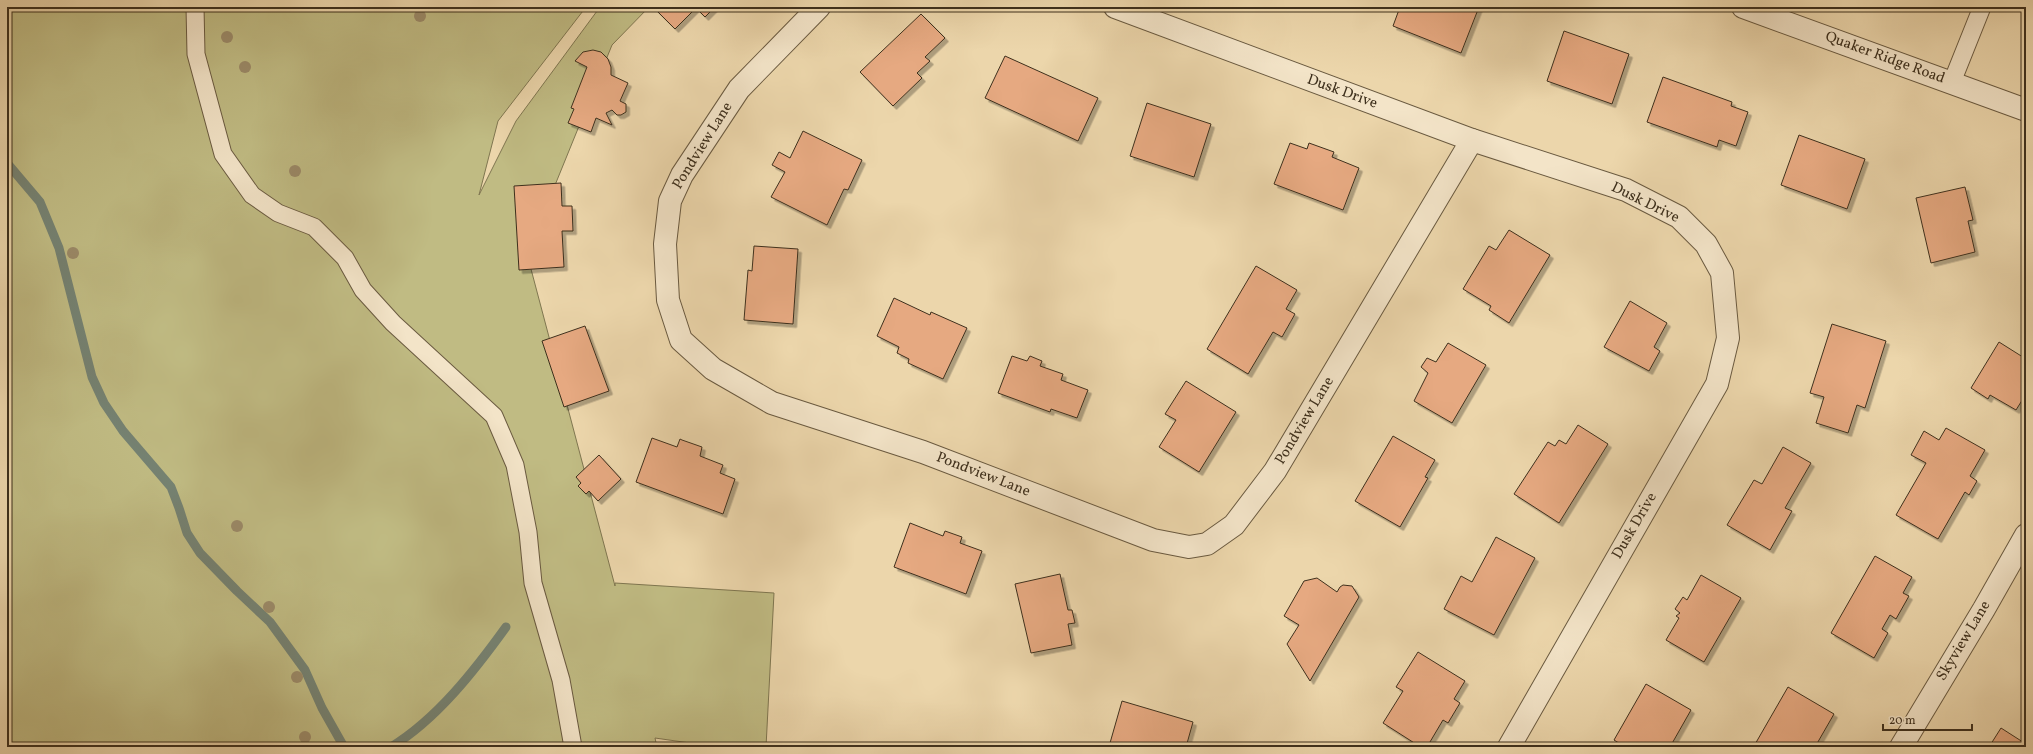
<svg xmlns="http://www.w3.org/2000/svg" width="2033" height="754" font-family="Vollkorn,serif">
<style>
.green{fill:#c0bb83;stroke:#7f7650}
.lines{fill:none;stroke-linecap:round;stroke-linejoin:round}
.stream{stroke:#758272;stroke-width:9}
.building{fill:#e6a981;stroke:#3e301d;filter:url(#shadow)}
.service-casing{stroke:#6a5a40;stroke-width:19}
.minor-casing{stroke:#6a5a40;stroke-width:24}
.tertiary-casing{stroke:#6a5a40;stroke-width:24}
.service{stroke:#f3e4c8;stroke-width:17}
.minor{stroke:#f3e4c8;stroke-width:22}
.tertiary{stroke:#f3e4c8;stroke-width:22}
.tree{fill:#9b8a68}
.labels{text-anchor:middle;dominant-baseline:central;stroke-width:3;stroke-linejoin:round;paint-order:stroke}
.street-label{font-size:15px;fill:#3e301d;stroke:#f3e4c8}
</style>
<defs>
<filter id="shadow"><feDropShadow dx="3.5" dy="3.5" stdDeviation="0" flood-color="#0004"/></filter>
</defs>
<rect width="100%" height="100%" fill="#ecd6ab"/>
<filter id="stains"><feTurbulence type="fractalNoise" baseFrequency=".005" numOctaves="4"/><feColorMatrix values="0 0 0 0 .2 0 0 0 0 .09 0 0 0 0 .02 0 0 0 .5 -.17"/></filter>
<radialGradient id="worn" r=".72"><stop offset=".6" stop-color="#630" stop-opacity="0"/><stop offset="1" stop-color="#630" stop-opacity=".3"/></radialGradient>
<polygon class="green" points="7,7 586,7 498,121 479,195 516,121 600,7 649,7 612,45 527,254 615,586 615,583 774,593 766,747 718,747 655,738 657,747 7,747"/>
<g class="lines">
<g class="stream">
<polyline points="7,163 40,202 59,248 92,377 104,403 123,431 171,487 179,508 187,533 200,553 237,591 270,622 305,670 322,708 344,747"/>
<path d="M391,747C437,719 475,670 506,627"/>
</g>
</g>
<g class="building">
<polygon points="653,7 715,7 705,17 696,8 675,29"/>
<polygon points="1400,7 1479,7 1461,53 1393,26"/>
<polygon points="921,14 945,38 925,57 930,61 917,73 922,78 893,106 860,72"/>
<polygon points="1564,31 1629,54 1612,104 1547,81"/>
<polygon points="593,50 601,52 608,59 611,67 611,75 628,83 620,101 626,104 626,112 621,115 617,115 612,110 606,113 612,125 596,118 591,132 568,123 574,109 571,108 587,67 575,61 583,52"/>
<polygon points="1005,56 1098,98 1078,141 985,98"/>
<polygon points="1663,77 1732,102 1731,106 1748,112 1736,146 1719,140 1717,147 1647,122"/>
<polygon points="1147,103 1211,124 1194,177 1130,156"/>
<polygon points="803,131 862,160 848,190 844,189 827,225 771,197 785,172 772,165 779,152 790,158"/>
<polygon points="1799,135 1865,159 1847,209 1781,185"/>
<polygon points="1290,143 1307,149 1309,143 1334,152 1332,157 1359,168 1343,210 1274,184"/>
<polygon points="561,183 562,206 572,206 573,231 562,231 564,267 519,270 514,186"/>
<polygon points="1965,187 1973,220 1968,221 1975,252 1931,263 1916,198"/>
<polygon points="1509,230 1550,255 1509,323 1489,310 1491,306 1463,289 1489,246 1496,250"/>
<polygon points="754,246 798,249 793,324 744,320 748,270 752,271"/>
<polygon points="1256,266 1297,290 1286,309 1295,314 1282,337 1273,332 1248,374 1207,349"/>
<polygon points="894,298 930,315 931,312 967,328 943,379 908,363 909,359 897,353 899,347 877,336"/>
<polygon points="1630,301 1667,323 1654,347 1660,351 1649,371 1604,347"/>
<polygon points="1832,324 1886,341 1865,408 1857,405 1848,433 1816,423 1824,397 1810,393"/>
<polygon points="585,326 609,391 564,407 542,341"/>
<polygon points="1999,342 2026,359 2026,394 2016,410 1990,395 1988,399 1971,388"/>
<polygon points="1448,343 1486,365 1452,423 1414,401 1428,373 1421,367 1427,358 1436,362"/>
<polygon points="1012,356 1027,361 1030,356 1042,361 1040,366 1063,374 1061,380 1088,390 1077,418 1051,409 1050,412 998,393"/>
<polygon points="1186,381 1236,412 1199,472 1159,447 1176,420 1165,414"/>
<polygon points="1578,425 1608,444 1559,523 1514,494 1548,442 1555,446 1559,440 1566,444"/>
<polygon points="1946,428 1985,450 1970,476 1977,481 1969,495 1965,492 1938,539 1896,515 1926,463 1911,455 1924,431 1939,440"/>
<polygon points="1393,436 1435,460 1425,477 1428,478 1400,527 1355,501"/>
<polygon points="652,438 677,447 680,439 682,440 702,447 700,456 723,465 720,473 735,479 723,514 636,482"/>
<polygon points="1783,447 1811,463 1785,508 1792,511 1770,550 1727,525 1754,480 1762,484"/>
<polygon points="599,455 621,479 598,501 589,491 586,494 578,486 581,483 576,477"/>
<polygon points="910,523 943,536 945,531 962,537 960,543 982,551 966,594 894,567"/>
<polygon points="1496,537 1535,558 1494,635 1444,609 1461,576 1472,582"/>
<polygon points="1875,556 1912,577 1903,593 1909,596 1896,619 1890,615 1882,629 1888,633 1874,658 1831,633"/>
<polygon points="1060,574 1068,610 1072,610 1075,623 1068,624 1072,645 1031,653 1015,584"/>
<polygon points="1701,575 1741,598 1704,662 1666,640 1679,618 1676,616 1680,613 1675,609 1683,597 1687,600"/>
<polygon points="1317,578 1337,592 1340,587 1343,585 1352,586 1359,597 1310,681 1287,644 1299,625 1284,616 1304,581"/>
<polygon points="1418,652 1465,681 1454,699 1460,703 1448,723 1443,720 1427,747 1419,746 1383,723 1403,691 1396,687"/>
<polygon points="1646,684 1691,710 1670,747 1625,747 1614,740"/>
<polygon points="1788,687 1834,714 1815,747 1755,747 1754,746"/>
<polygon points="1122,701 1193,722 1186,747 1124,747 1110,743"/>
<polygon points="2001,728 2026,744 2026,747 1989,747"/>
</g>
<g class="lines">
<defs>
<g id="service">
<polyline points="195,7 196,54 223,154 252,195 278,213 314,227 345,258 363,290 393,323 494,416 515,465 528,532 533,583 561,680 573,747"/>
<polyline points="1952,82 1982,7"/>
</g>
<g id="minor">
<polyline points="819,7 739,89 682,175 670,201 665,244 668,300 681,340 713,369 772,403 923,452 1153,540 1189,547 1207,544 1234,525 1275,471 1472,140"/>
<polyline points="1115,7 1472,140 1626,190 1679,217 1706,244 1722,273 1728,338 1717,384 1509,747"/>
<polyline points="1901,747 1984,609 2026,535"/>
</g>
<polyline id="tertiary" points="1743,7 2026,110"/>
</defs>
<use href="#service" class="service-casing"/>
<use href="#minor" class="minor-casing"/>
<use href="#tertiary" class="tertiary-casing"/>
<use href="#service" class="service"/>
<use href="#minor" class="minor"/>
<use href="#tertiary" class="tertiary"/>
</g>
<g class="tree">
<circle cx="420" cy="16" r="6"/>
<circle cx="227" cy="37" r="6"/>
<circle cx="245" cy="67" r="6"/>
<circle cx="295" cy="171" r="6"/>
<circle cx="73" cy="253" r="6"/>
<circle cx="237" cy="526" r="6"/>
<circle cx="269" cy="607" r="6"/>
<circle cx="297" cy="677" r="6"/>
<circle cx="305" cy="737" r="6"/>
</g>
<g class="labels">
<g class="street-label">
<text transform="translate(1885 58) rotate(20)">Quaker Ridge Road</text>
<text transform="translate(1342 92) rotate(20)">Dusk Drive</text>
<text transform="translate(703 146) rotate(-58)">Pondview Lane</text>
<text transform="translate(1645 203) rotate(26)">Dusk Drive</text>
<text transform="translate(1305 421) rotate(-59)">Pondview Lane</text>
<text transform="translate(983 475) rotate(21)">Pondview Lane</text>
<text transform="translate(1635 526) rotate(-60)">Dusk Drive</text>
<text transform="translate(1964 641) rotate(-59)">Skyview Lane</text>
</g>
</g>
<rect width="2033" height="754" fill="none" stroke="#ecd6ab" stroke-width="24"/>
<rect x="8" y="8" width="2017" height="738" fill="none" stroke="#3e301d" stroke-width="2"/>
<rect x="12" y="12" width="2009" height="730" fill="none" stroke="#3e301d"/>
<path d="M1883 724v6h89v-6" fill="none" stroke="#3e301d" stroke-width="2"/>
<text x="1889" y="724" font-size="12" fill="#3e301d" stroke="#f3e4c8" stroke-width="3" paint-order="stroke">20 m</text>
<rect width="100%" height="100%" filter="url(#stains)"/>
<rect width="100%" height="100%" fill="url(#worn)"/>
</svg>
